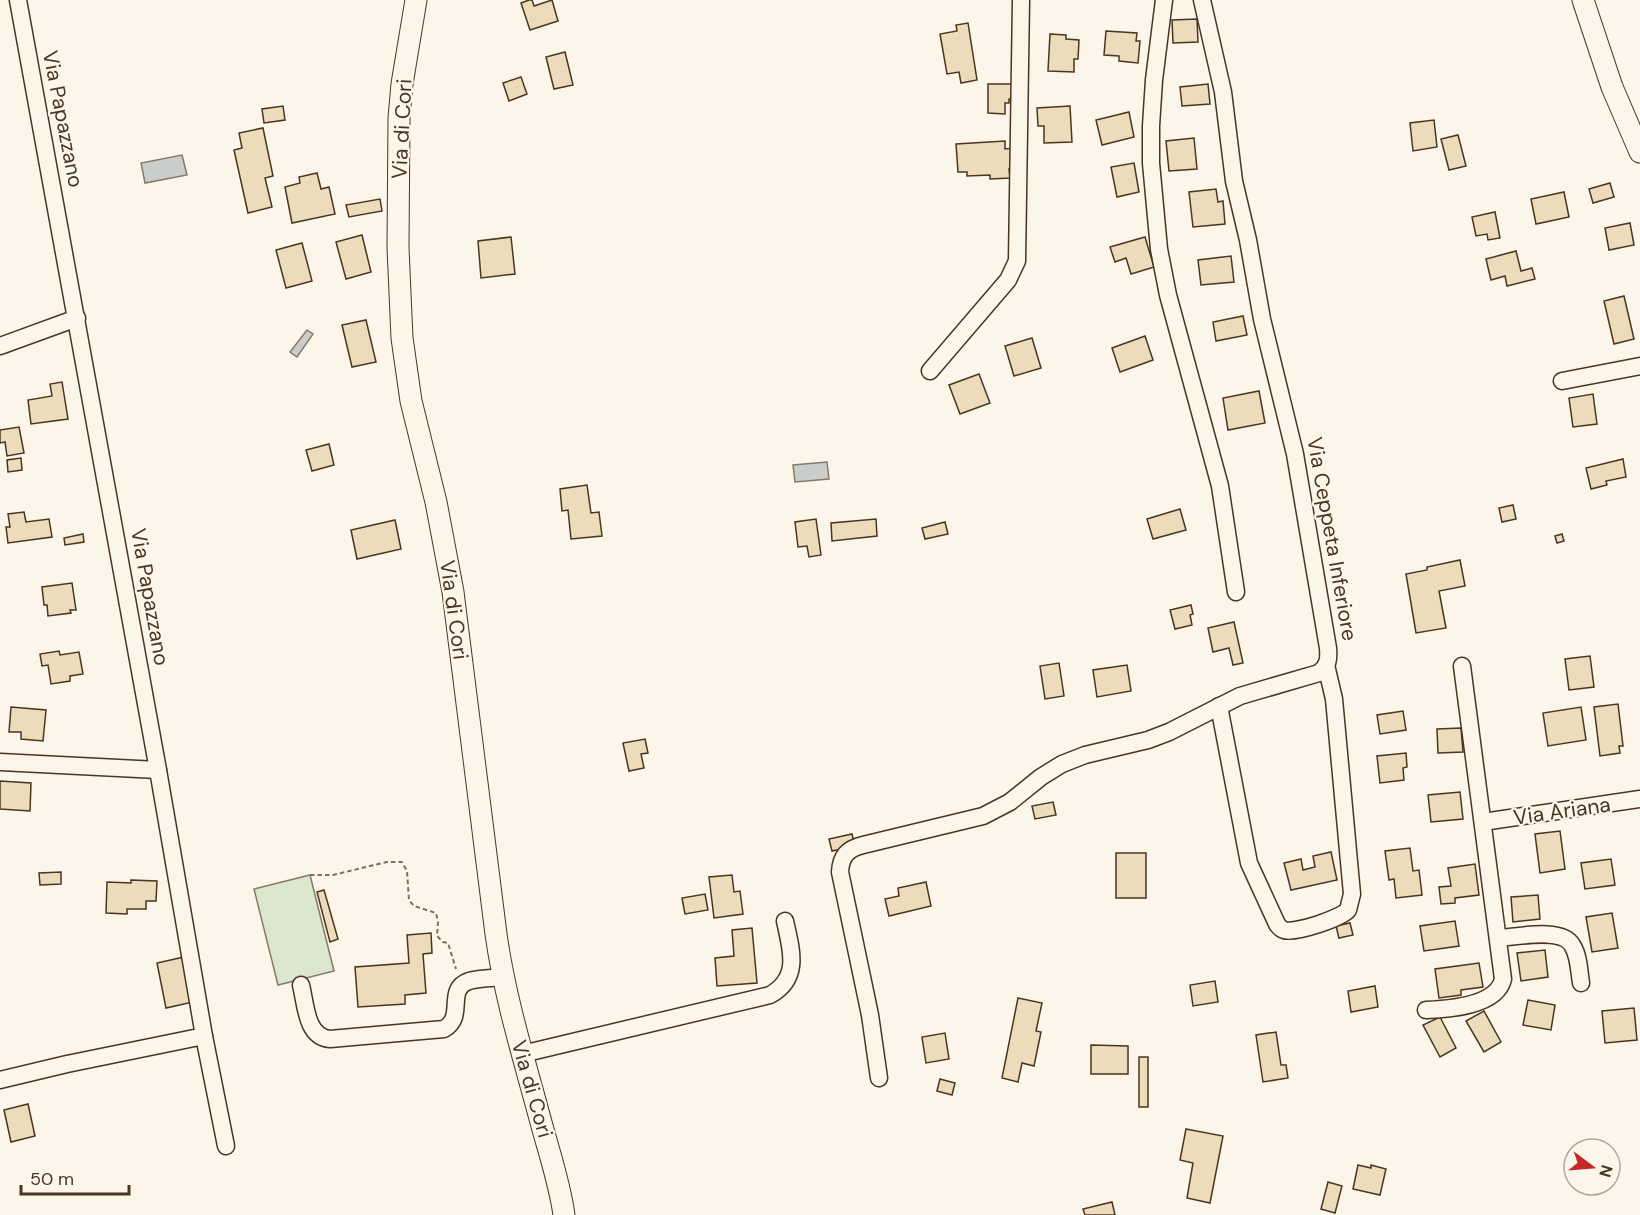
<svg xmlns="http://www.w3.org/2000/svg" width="1640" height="1215" font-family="'DM Sans',sans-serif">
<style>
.green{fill:#dce7d0;stroke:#887966;stroke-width:1.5}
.water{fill:#c9cecd;stroke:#887966;stroke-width:1.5}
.building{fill:#ecdcbc;stroke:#4a3520;stroke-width:1.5}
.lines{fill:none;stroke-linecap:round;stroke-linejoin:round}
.minor-casing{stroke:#4a3520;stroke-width:19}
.major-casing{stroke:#4a3520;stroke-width:23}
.path{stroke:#7f6f5c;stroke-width:2;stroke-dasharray:4.5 3;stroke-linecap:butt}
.minor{stroke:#fbf6e9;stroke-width:16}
.major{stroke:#fbf6e9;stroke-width:21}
.labels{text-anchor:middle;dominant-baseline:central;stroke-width:4.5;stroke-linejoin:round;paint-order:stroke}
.street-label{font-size:21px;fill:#4a3520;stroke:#fbf6e9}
</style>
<rect width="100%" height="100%" fill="#fbf6e9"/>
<polygon class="green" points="310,875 334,971 278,985 254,889"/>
<g class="water">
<polygon points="182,155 187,175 145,183 141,163"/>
<polygon points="307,330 313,334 297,357 290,352"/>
<polygon points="827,462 829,479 795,482 793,465"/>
</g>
<g class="building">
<polygon points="529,0 532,0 534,6 552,0 558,21 530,30 521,3"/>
<polygon points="1197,19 1198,42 1173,43 1172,20"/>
<polygon points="968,23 977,80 961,83 959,72 947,74 940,34 957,31 956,25"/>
<polygon points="1106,31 1137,33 1136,41 1140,41 1138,63 1119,61 1119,56 1104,55"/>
<polygon points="1050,34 1066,35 1066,39 1079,40 1078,59 1074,59 1074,72 1048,71"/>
<polygon points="565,52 573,85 554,89 546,57"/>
<polygon points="521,77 527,94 509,101 503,83"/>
<polygon points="988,84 1016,84 1016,99 1009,99 1009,103 1005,103 1005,114 988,113"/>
<polygon points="1208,84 1210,104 1182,106 1180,87"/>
<polygon points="283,106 285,120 264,123 262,109"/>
<polygon points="1070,106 1072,142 1044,143 1044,126 1038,126 1037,108"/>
<polygon points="1129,112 1134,137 1102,145 1096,120"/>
<polygon points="1434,120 1437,147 1413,151 1410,123"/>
<polygon points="263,128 273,176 265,178 272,207 248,213 234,150 242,148 239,133"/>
<polygon points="1458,135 1466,166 1449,170 1441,139"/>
<polygon points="1194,138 1197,169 1169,171 1166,141"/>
<polygon points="1005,141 1005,149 1013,148 1014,169 1009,169 1010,178 990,179 990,175 967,176 967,172 958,172 956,144"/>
<polygon points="1134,163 1139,192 1117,197 1111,167"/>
<polygon points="317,173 321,189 329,187 335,214 292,223 285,187 300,183 299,177"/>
<polygon points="1610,183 1614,197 1593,203 1589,189"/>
<polygon points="1216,189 1218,202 1223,201 1225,224 1193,227 1189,192"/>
<polygon points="1564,192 1569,217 1536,224 1531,199"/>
<polygon points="380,199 382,211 349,217 346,205"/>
<polygon points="1495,212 1500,238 1488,240 1487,234 1476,236 1472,217"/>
<polygon points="1630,223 1634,245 1609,250 1605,228"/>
<polygon points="362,235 371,272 346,279 336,242"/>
<polygon points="511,237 515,274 481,278 478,241"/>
<polygon points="1145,237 1154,267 1131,274 1126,258 1115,262 1110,247"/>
<polygon points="302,243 312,281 286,288 276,250"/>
<polygon points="1516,251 1521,271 1532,268 1535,279 1507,286 1505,276 1491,280 1486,259"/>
<polygon points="1231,256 1234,282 1201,285 1198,260"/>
<polygon points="1624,296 1634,339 1614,344 1604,301"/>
<polygon points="1243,316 1247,335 1216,341 1213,322"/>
<polygon points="366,320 376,362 352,367 342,325"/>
<polygon points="1145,336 1153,360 1120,372 1112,348"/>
<polygon points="1032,338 1041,368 1014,376 1005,346"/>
<polygon points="979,374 990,403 960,414 949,385"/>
<polygon points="62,382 68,419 31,424 28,400 52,396 50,384"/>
<polygon points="1259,391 1265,423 1228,430 1223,398"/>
<polygon points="1593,394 1597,424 1573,427 1569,398"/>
<polygon points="19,427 24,453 7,456 5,442 0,443 0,430"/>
<polygon points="329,444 334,465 312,471 306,450"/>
<polygon points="21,458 22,470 8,472 7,460"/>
<polygon points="1623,459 1626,477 1606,481 1607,485 1591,489 1586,468"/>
<polygon points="587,485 591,513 599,512 602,536 571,539 568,510 562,511 560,489"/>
<polygon points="1513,505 1516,519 1502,522 1499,508"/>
<polygon points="1180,509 1186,530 1153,539 1147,519"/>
<polygon points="24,512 26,522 49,519 52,537 8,543 6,527 10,527 8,514"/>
<polygon points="816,519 821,555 809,557 807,546 798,547 795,522"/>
<polygon points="876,519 877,536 832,541 831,523"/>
<polygon points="395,520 401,549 357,559 351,530"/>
<polygon points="945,522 948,534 925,539 922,528"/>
<polygon points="83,534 84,542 65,545 64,538"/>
<polygon points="1562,534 1564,541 1557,543 1555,536"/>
<polygon points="1460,560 1465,586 1439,591 1446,628 1416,633 1406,574 1427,570 1427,567"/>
<polygon points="72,583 76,610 70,610 71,613 48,616 47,605 44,605 42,587"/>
<polygon points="1191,605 1193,614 1190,615 1192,625 1175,629 1170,610"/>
<polygon points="1234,622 1243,663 1233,665 1229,648 1213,652 1208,628"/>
<polygon points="59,651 60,655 79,652 83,674 70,676 70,681 51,684 48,665 42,666 40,654"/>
<polygon points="1590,656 1594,687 1569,690 1565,659"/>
<polygon points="1059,663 1064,696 1045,699 1040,666"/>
<polygon points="1127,665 1131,691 1097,697 1093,670"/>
<polygon points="1618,704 1623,746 1619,746 1620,753 1600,756 1594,707"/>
<polygon points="11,707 46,710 43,741 21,739 21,732 9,732"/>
<polygon points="1581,707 1586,740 1548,746 1543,713"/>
<polygon points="1403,711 1406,730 1380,734 1377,715"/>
<polygon points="1461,728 1463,752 1438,753 1437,729"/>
<polygon points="645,739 648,753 641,754 644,768 629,771 623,743"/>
<polygon points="1406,753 1407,767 1403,768 1404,780 1380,783 1377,756"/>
<polygon points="0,781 31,783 30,811 0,809"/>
<polygon points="1460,792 1463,819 1431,822 1428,795"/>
<polygon points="1053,802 1056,815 1035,819 1032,806"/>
<polygon points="1560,831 1565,869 1540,873 1535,834"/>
<polygon points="852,834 855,846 832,851 829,839"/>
<polygon points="1410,848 1413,871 1419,870 1422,895 1396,898 1394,879 1389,880 1385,851"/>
<polygon points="1331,852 1337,880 1291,890 1284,863 1301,859 1303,870 1315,867 1313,856"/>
<rect x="1116" y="853" width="30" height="45"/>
<polygon points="1611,859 1615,885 1585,889 1581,863"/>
<polygon points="1475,864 1479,895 1455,898 1455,903 1441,904 1439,887 1451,886 1448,868"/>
<polygon points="61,872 61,884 40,885 39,873"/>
<polygon points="732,875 734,892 740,891 743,914 714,918 709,877"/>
<polygon points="131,880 157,881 156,901 146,901 146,909 127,909 127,914 106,913 107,882 131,883"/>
<polygon points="926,882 931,906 889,916 885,899 899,896 898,888"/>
<polygon points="324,890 338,939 330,942 317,892"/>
<polygon points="705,894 708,910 685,914 682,898"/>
<polygon points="1538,895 1540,919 1513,922 1511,897"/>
<polygon points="1612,913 1618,948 1592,952 1586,917"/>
<polygon points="1455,921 1459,946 1424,951 1420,926"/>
<polygon points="1350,923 1353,935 1339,938 1336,926"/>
<polygon points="752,928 757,983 717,986 715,958 734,956 732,930"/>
<polygon points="431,933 432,953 423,954 426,993 405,995 405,1004 358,1007 355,967 409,963 407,935"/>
<polygon points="1545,950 1548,977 1521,981 1517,953"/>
<polygon points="184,957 193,1002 166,1008 157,963"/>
<polygon points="1479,963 1483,987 1461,990 1461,995 1439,998 1435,969"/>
<polygon points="1215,981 1218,1002 1193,1006 1190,985"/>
<polygon points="1375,986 1378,1007 1351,1012 1348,991"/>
<polygon points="1018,998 1042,1003 1036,1031 1041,1032 1034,1066 1022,1063 1018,1082 1002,1078"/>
<polygon points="1528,1000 1555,1005 1551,1030 1523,1025"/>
<polygon points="1634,1008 1637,1040 1605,1043 1602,1011"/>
<polygon points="1484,1011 1501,1042 1484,1052 1466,1021"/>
<polygon points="1440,1017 1456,1048 1440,1057 1423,1025"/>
<polygon points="1276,1032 1281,1065 1286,1065 1288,1078 1263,1082 1256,1035"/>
<polygon points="945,1033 949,1059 926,1063 922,1037"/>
<polygon points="1091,1045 1128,1046 1128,1074 1091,1074"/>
<rect x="1139" y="1057" width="9" height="50"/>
<polygon points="940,1079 955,1083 952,1095 937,1091"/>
<polygon points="28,1104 35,1136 11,1142 4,1110"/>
<polygon points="1186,1129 1223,1136 1210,1203 1187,1198 1193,1163 1180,1160"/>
<polygon points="1358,1165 1371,1168 1371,1165 1386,1169 1380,1195 1353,1189"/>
<polygon points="1328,1182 1342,1186 1335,1213 1321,1209"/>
<polygon points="1112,1202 1115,1215 1085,1215 1083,1209"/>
</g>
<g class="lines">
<defs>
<g id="minor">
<polyline points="1164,0 1154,80 1151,126 1151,163 1159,249 1168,295 1220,486 1236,592"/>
<polyline points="0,346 77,318"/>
<polyline points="930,371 1008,280 1017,261 1021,0"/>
<polyline points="1562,381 1640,366"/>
<path d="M1219,706L1249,863L1277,924C1279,927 1281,929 1284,930C1295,934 1341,918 1348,910L1352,894L1334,699L1326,665"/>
<polyline points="0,762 158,770"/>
<polyline points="1483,822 1640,799"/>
<path d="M1498,938C1517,937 1562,927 1572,945C1579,955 1579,971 1581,983"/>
<path d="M301,985C306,1005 306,1037 330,1039L444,1029C466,1017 445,989 469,981C479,978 492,978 503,977"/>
<path d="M1426,1010C1449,1009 1497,1006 1503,979L1462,666"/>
<polyline points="204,1036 226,1146"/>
<path d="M522,1054L770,995C801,978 791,949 785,921"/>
<path d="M879,1078L870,1015L840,872C841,856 847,849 863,845L983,816L1010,802L1041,777L1062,764L1085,755L1148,740L1169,732L1240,696L1319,673C1328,667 1329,659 1328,648L1295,454L1262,319L1248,240L1234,181L1223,92L1202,0"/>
<polyline points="0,1080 67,1064 204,1036 158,770 18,0"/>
</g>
<g id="major">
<path d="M416,0L402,84L399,118L398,248L402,338L411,401L436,502L453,592L496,934C505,999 525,1062 542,1126C550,1155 560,1185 564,1215"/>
<polyline points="1583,0 1612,87 1640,152"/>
</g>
</defs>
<use href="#minor" class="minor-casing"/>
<use href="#major" class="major-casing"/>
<polyline class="path" points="310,875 333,875 387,862 402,862 407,871 409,900 414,906 436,913 438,922 437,936 443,942 448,943 456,969"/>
<use href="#minor" class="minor"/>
<use href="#major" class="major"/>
</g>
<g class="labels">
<g class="street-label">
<text transform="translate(63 119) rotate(79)">Via Papazzano</text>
<text transform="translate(402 129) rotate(-87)">Via di Cori</text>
<text transform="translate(1332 539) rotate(80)">Via Ceppeta Inferiore</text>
<text transform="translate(150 597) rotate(80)">Via Papazzano</text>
<text transform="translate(454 610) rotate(82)">Via di Cori</text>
<text transform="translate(1562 811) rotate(-8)">Via Ariana</text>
<text transform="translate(532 1089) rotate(74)">Via di Cori</text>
</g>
</g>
<g transform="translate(1592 1167) rotate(106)"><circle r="28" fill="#fbf6e9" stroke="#b4a999" stroke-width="1.5"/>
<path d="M0-4.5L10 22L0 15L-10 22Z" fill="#c62828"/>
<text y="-9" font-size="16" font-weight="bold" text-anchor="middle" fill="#4a3520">N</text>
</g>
<path d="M21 1185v9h108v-9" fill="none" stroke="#4a3520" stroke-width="3"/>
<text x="30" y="1185" font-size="18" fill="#4a3520" stroke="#fbf6e9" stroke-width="4.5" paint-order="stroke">50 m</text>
</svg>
